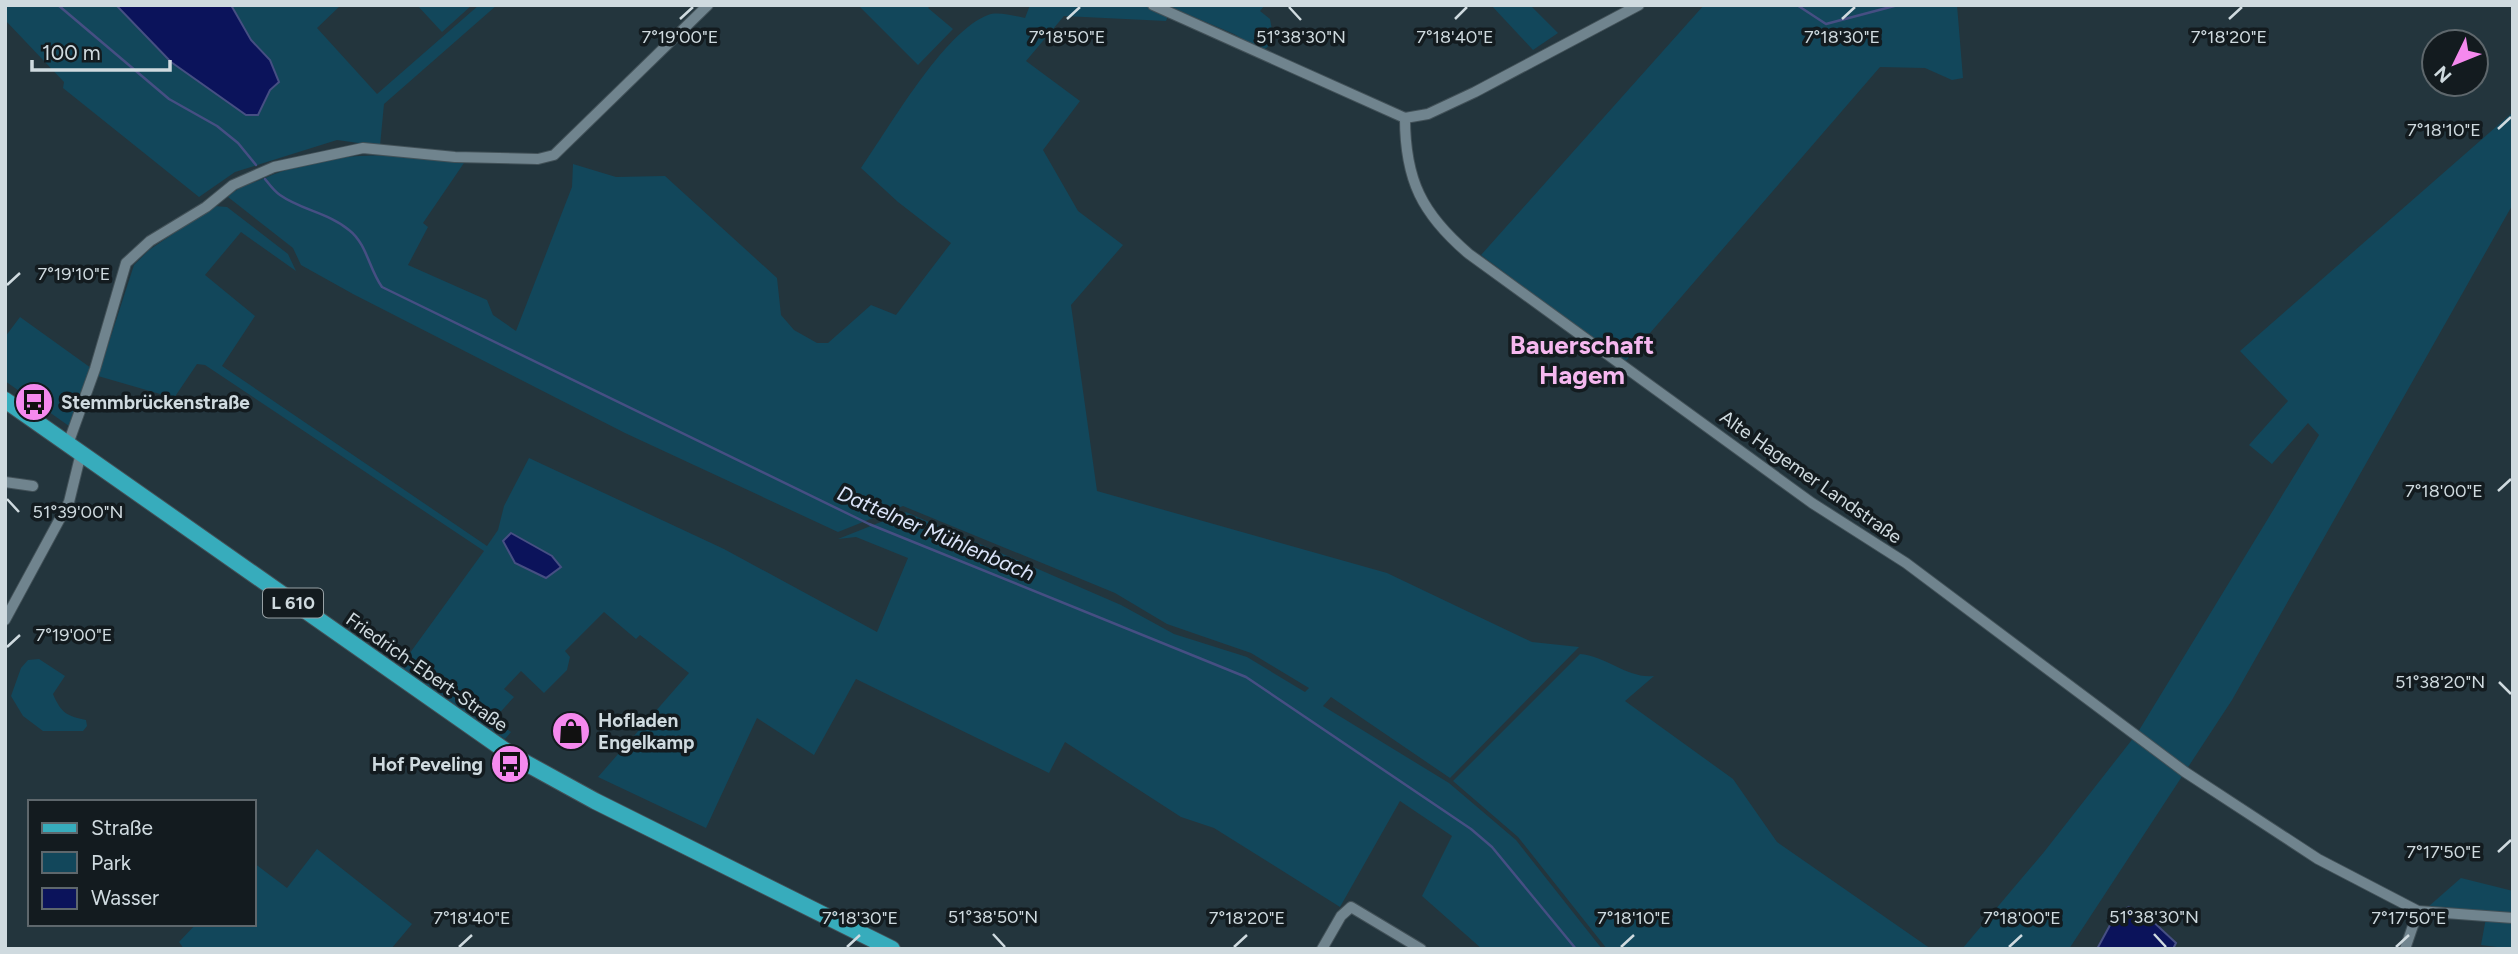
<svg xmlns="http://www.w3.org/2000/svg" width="2518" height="954" font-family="Figtree,sans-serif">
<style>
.green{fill:#12475b}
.water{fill:#0b135b;stroke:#464f83;stroke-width:2}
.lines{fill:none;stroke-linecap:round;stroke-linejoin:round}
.stream{stroke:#464f83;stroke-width:2.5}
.minor-casing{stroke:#425158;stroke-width:12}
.primary-casing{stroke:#425158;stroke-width:18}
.minor{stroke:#70848e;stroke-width:10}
.primary{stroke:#37acbc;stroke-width:16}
.ticks{fill:none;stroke:#cfdadf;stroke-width:2.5}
.labels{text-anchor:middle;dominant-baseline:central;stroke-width:7;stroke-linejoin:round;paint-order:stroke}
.shield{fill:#131b1f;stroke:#97a1a5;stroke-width:2}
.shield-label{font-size:18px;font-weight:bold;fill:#cfdadf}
.poi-label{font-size:19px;font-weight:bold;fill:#cfdadf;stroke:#131b1f;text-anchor:start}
.street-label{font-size:19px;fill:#cfdadf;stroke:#131b1f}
.water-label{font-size:21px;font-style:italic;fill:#dbe4f9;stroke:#131b1f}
.district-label{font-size:26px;font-weight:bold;fill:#f5b8ef;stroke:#131b1f}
.ticks-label{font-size:18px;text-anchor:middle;fill:#cfdadf;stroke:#131b1f;stroke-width:7;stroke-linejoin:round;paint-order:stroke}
</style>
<rect width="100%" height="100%" fill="#23353d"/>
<g class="green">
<polygon points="5,5 341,5 317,28 377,94 479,5 497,5 384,104 380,146 337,140 235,172 199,197 63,88 64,82 5,20"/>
<polygon points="417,5 472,5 442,32"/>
<polygon points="858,5 931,5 928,8 953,29 918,65"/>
<path d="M1030,5H1145L1168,16L1166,21L1064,16L1026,61L1080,101L1043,150L1078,211L1123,245L1071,305L1097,491L1387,573L1532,642L1579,647L1450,778L1331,697L1323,706L1449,783L1516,840L1602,949H1482L1422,896L1452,836L1400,801L1340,907L1214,828L1181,817L1065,742L1049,773L856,679L814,755L757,718L706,828L598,777L689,673L640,635L636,639L604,612L565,651L570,657L567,670L544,693L521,671L504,689L514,697L493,720L511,732L505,739L399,668L484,551L205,365L197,364L174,398L98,376L134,265L149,250L215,206L227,207L288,254L296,271L241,232L205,275L255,316L222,366L487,546L498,530L504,506L529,458L724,549L877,632L908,558L856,537L838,539L906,512L1121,605L1174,634L1247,657L1305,692L1309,688L1251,653L1167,624L1115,593L903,506L838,532L625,433L353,294L301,265L293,248L228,197C239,186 251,184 265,178C335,148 392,155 466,160L423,223L428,227L408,265L487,300L493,315L516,331L572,187L573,164L616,177L665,176L777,278L781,315L794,330L817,343H828L871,305L896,315L951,243L898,202L861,168C889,128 944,31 988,15C997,11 1015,16 1025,18Z"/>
<polygon points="1166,5 1265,5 1260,11 1270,19 1274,41 1263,51 1234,34"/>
<polygon points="1491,5 1530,5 1558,33 1533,50"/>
<polygon points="1704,5 1957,5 1963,78 1952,80 1925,68 1880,67 1625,362 1481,255"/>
<polygon points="2513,112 2513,204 2232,700 2069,949 1962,949 2044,852 2138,732 2319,435 2308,423 2272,464 2249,445 2288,401 2240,351"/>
<polygon points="20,317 91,368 69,426 5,381 5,337"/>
<path d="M1580,654C1606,656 1628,679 1654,676L1625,701L1733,779L1777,842L1931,949H1607L1518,837L1453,781Z"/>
<path d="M39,659L65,676L53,694C61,713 67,716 86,720L87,726L83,731H43L23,716L11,696L21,668L28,660Z"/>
<polygon points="317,849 412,924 391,949 184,949 179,942 196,924 254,924 254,863 287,888"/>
<polygon points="2461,878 2513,891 2513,914 2428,907"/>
<polygon points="2486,918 2513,922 2513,949 2481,945"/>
</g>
<g class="water">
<polygon points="116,5 231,5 251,40 270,60 279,82 270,90 258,115 246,115 171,62"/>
<polygon points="511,533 552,556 561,567 546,578 515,563 503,541"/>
<polygon points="2129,907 2145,914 2176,943 2173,949 2097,949 2115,916"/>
</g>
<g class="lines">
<g class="stream">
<polyline points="58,5 169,99 217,126 238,143 256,165"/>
<polyline points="1797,5 1826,24 1898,5"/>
<polyline points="1990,5 2045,5"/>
<path d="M265,179C269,184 274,191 280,195C301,210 329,213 349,230C367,244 369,269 382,287L869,524L1246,677L1471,829L1492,847L1576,949"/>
</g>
<defs>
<g id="minor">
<polyline points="1153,5 1405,118"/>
<path d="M1405,118C1405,180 1422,214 1469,254L1812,503L1906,563L2185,772L2318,859L2418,911L2513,918"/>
<polyline points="1405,118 1428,114 1475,92 1639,5"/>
<polyline points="68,444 95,369 126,263 150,241 206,207 233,185 274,167 363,148 455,157 538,159 554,155 708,5"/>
<polyline points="5,482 33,486"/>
<polyline points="5,620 69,502 81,453"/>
<polyline points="1322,949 1341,916 1351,907 1421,949"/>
<polyline points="2405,949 2418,911"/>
</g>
<polyline id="primary" points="5,400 513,756 595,801 892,949"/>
</defs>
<use href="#minor" class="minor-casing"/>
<use href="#primary" class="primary-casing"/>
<use href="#minor" class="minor"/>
<use href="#primary" class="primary"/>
</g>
<path class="ticks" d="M1289,7L1301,20M680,19L693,7M1067,19L1080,7M1455,19L1467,7M1842,19L1855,7M2229,19L2242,7M2498,129L2511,117M7,285L20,273M2498,491L2511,479M7,499L19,512M7,647L20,635M2499,682L2511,694M2498,852L2511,840M993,934L1005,947M2154,934L2166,947M459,947L472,935M847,947L860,935M1234,947L1247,935M1621,947L1634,935M2009,947L2022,935M2396,947L2409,935"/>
<defs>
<symbol id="bus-disc" viewBox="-11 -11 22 22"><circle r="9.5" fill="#f589ee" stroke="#131b1f"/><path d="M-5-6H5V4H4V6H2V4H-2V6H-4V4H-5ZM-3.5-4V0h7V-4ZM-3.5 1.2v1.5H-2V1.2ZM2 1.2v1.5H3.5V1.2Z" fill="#111"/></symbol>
<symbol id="shop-disc" viewBox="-11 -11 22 22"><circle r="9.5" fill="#f589ee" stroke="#131b1f"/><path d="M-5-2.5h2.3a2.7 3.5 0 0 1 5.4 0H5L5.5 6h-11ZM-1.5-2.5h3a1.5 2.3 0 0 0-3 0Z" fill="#111"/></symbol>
</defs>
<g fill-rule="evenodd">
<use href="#bus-disc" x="12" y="380" width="44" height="44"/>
<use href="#shop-disc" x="549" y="709" width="44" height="44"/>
<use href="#bus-disc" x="488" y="742" width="44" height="44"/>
</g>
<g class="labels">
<rect class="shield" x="263" y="588.5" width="60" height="29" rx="5"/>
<g class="shield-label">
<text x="293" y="603">L 610</text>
</g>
<g class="poi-label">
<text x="61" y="402">Stemmbrückenstraße</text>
<text x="598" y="720">Hofladen<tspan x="598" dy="22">Engelkamp</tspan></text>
<text x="483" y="764" text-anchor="end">Hof Peveling</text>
</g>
<g class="street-label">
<text transform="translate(1811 477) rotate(35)">Alte Hagemer Landstraße</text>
<text transform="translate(427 672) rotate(35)">Friedrich-Ebert-Straße</text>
</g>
<g class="water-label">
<text transform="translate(936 533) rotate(23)">Dattelner Mühlenbach</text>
</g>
<g class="district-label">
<text x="1582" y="345">Bauerschaft<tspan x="1582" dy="30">Hagem</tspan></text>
</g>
</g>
<g class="ticks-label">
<text x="680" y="43">7°19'00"E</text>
<text x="1067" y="43">7°18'50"E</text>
<text x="1455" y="43">7°18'40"E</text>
<text x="1842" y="43">7°18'30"E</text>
<text x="2229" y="43">7°18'20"E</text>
<text x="1301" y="43">51°38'30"N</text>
<text x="2444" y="136">7°18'10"E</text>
<text x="74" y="280">7°19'10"E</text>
<text x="2444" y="497">7°18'00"E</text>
<text x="78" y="518">51°39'00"N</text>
<text x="74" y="641">7°19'00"E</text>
<text x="2440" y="688">51°38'20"N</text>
<text x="2444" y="858">7°17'50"E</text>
<text x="993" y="923">51°38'50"N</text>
<text x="2154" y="923">51°38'30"N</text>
<text x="472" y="924">7°18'40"E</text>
<text x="860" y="924">7°18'30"E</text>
<text x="1247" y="924">7°18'20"E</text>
<text x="1634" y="924">7°18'10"E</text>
<text x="2022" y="924">7°18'00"E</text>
<text x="2409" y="924">7°17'50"E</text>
</g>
<rect width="2518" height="954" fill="none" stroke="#cfdadf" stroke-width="14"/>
<rect x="28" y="800" width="228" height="126" fill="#131b1f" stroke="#5e676c" stroke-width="2"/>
<rect x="42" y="823" width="35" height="10" fill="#37acbc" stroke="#5e676c" stroke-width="2"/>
<text x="91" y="835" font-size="21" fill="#cfdadf">Straße</text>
<rect x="42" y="852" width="35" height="21" fill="#12475b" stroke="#5e676c" stroke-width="2"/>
<text x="91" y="870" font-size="21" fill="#cfdadf">Park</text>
<rect x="42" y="888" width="35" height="21" fill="#0b135b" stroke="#5e676c" stroke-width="2"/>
<text x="91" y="905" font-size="21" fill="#cfdadf">Wasser</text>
<g transform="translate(2455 63) rotate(227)"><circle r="33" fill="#131b1f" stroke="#5e676c" stroke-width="2"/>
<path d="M0-5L12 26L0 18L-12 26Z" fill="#f589ee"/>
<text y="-10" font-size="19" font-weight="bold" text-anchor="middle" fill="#cfdadf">N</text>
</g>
<path d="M32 60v10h138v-10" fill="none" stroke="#cfdadf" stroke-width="3.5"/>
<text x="42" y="60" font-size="21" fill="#cfdadf" stroke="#131b1f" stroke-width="5" paint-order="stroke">100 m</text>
</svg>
